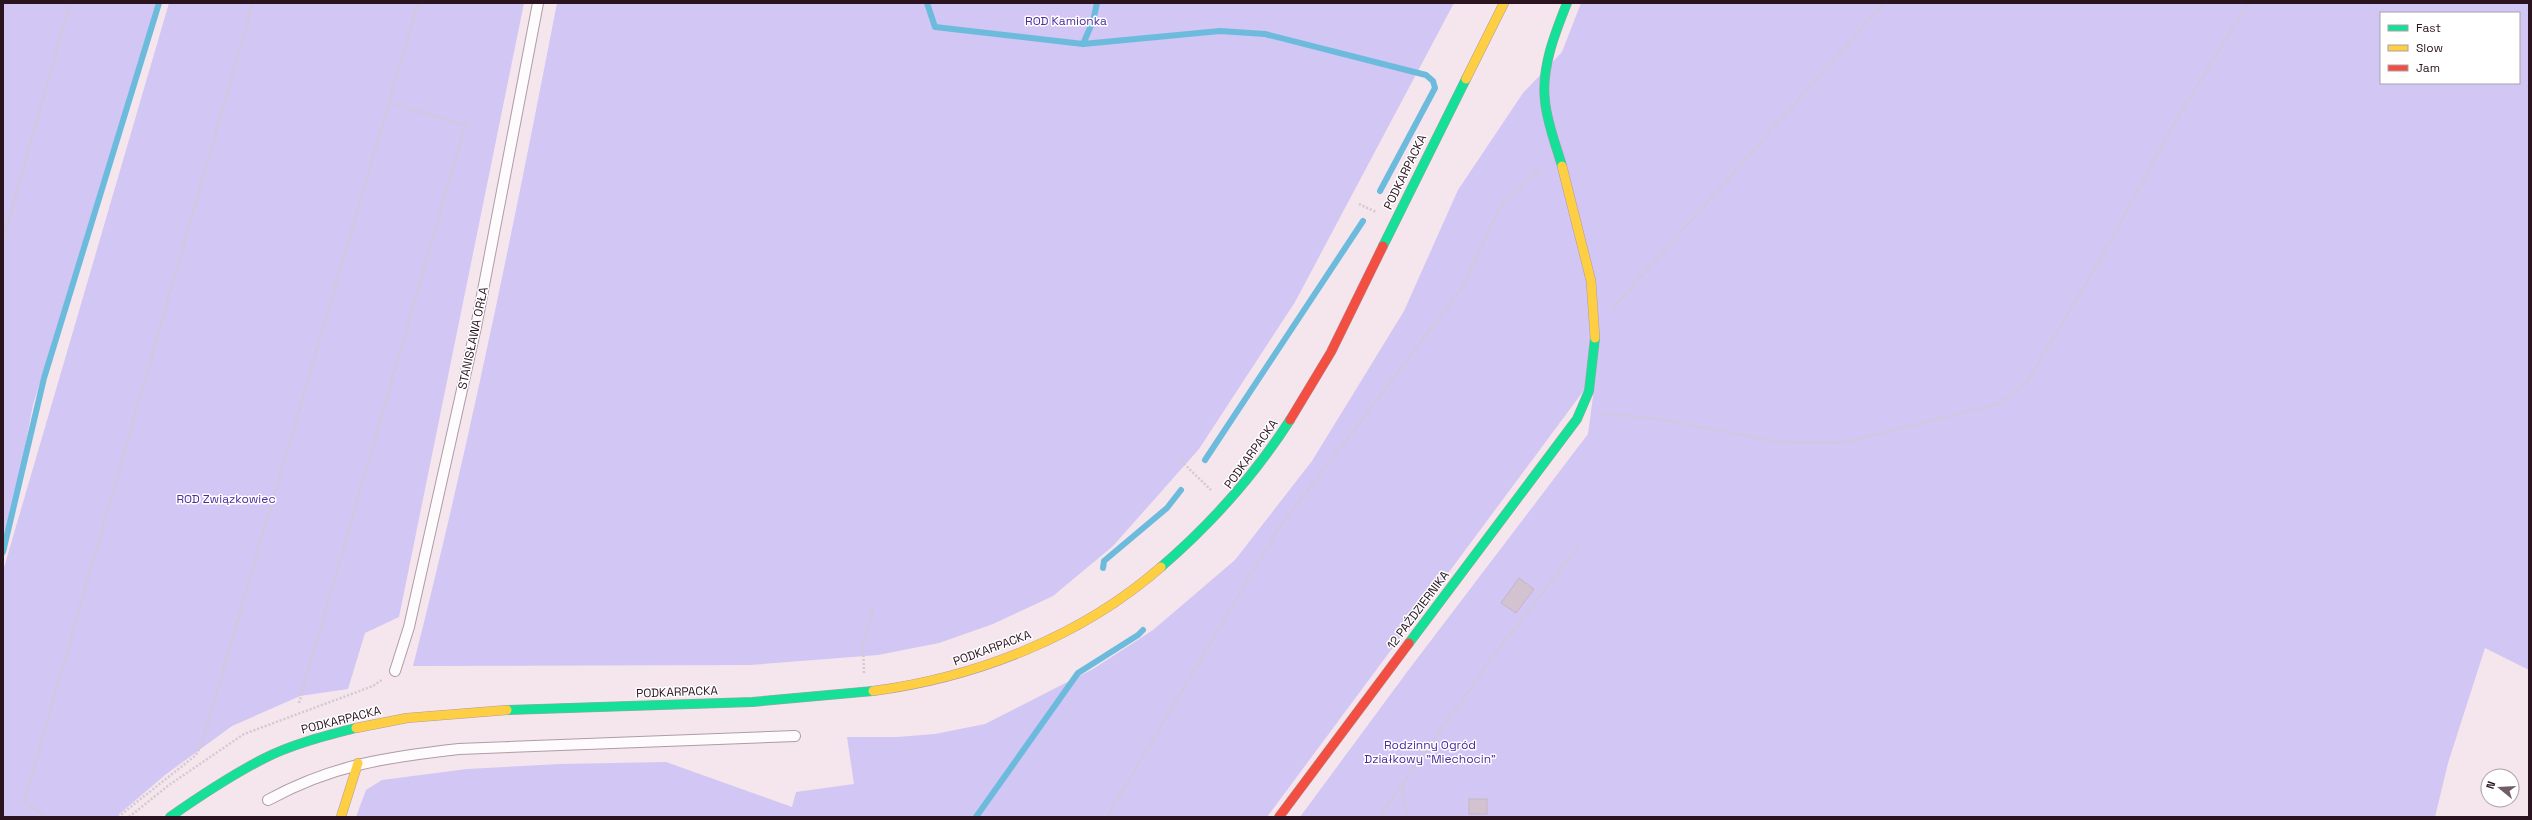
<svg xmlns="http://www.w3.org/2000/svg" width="2532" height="820" font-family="'Space Grotesk',sans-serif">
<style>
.green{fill:#d1c6f4;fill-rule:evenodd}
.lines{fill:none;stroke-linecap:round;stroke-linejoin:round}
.stream{stroke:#6cbbdc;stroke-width:6}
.building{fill:#d3c2cf;stroke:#c5b5c2}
.lane-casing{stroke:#ae9ca6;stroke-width:12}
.fast-casing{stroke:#ae9ca6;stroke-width:10}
.slow-casing{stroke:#ae9ca6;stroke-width:10}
.jam-casing{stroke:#ae9ca6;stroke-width:10}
.path{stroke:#d1cace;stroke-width:2.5;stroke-dasharray:2 2;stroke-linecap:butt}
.lane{stroke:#fefbfc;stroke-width:10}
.fast{stroke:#16e098;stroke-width:9}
.slow{stroke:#ffcf43;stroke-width:9}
.jam{stroke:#f24e42;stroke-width:9}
.labels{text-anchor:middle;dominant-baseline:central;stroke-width:3;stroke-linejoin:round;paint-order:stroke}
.park-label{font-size:12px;fill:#4a2ba2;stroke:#fff}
.street-label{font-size:12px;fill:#2b1320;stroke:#fff}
</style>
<rect width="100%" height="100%" fill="#f5e5ed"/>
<g class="green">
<polygon points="3,3 156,3 33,405 3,562"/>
<polygon points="169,3 524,3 399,617 365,633 348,689 300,696 232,726 165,775 116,817 3,817 3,571"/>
<path d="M557,3H1454L1295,302L1199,449L1113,546L1053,596L993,624L939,643L878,655L750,665L413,666C469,446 514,225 557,3Z"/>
<path d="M1581,3H2529V670L2485,648L2448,763L2435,817H1300L1407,672L1588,434L1596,374L1267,817H356L366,790L382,780L467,769L560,764L666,762L792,807L796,792L854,784L847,737H897L935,734L985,724L1093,669L1153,630L1235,560L1312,461L1404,311L1458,190L1523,93L1562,52ZM2381,13H2519V83H2381Z"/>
</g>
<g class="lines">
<g class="stream">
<polyline points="927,3 935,27 1083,44 1220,31 1265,34 1426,75 1433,81 1435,88 1380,191"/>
<polyline points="1083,44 1093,21 1097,3"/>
<polyline points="1205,460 1363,221"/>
<polyline points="3,552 44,378 159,3"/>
<polyline points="1103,568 1104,561 1167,508 1181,490"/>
<polyline points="976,817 1078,673 1138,635 1143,630"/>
</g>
</g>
<g class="building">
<polygon points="1519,578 1534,589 1516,613 1501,603"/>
<rect x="1469" y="799" width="18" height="15"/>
</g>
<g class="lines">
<defs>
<g id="lane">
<polyline points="395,671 409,627 476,327 538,3"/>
<path d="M268,800C332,765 387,757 459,749L795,736"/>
</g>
<g id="fast">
<path d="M1562,166C1556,145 1547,123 1545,101C1541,68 1555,33 1567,3"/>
<polyline points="1383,246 1466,79"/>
<path d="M1161,567C1211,524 1254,476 1290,420"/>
<polyline points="1409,643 1577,419 1589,391 1595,338"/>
<polyline points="507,710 752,702 873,691"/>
<path d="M170,817C200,796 230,776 263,759C292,744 325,736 356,728"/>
</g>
<g id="slow">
<polyline points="1466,79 1504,3"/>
<polyline points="1562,166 1591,281 1595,338"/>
<path d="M873,691C977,677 1081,637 1161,567"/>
<polyline points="356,728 407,718 507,710"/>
<polyline points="341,817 358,763"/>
</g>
<g id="jam">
<polyline points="1290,420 1331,352 1383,246"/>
<polyline points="1279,817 1409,643"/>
</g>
</defs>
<use href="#lane" class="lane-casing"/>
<use href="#fast" class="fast-casing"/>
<use href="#slow" class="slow-casing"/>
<use href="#jam" class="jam-casing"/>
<g class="path">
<polyline points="1359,204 1376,212"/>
<polyline points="3,240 70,3"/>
<polyline points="1614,307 1884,3"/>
<polyline points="1601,415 1610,414 1656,419 1782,442 1841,443 1998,404 2027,382 2103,255 2169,132 2248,3"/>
<polyline points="1181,461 1211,490"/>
<polyline points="864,673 863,642 874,605"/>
<polyline points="299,703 465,126 389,102"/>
<polyline points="1403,784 1406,817"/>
<polyline points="45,817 24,802 253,3"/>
<polyline points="118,817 196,755 201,746 418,3"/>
<polyline points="129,817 169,785 244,734 373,686 383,679"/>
<polyline points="1107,817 1277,531 1462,288 1502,203 1541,169"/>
<polyline points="1379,817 1494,655 1579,545"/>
</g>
<use href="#lane" class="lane"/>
<use href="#fast" class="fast"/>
<use href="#slow" class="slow"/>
<use href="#jam" class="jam"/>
</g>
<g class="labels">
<g class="park-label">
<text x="1066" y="21">ROD Kamionka</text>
<text x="226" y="499">ROD Związkowiec</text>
<text x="1430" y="745">Rodzinny Ogród<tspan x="1430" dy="14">Działkowy "Miechocin"</tspan></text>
</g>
<g class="street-label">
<text transform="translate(1405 172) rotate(-64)">PODKARPACKA</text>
<text transform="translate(473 338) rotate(-78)">STANISŁAWA ORŁA</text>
<text transform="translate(1251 454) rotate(-54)">PODKARPACKA</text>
<text transform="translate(1418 610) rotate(-53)">12 PAŹDZIERNIKA</text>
<text transform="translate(992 648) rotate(-20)">PODKARPACKA</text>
<text transform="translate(677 692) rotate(-2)">PODKARPACKA</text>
<text transform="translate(341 720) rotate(-14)">PODKARPACKA</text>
</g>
</g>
<rect width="2532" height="820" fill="none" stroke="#2b1320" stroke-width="8"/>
<rect x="2380" y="12" width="140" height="72" fill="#ffffff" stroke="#aaa1a6"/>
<rect x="2388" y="25" width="20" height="6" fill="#16e098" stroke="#aaa1a6"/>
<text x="2416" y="32" font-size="12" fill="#2b1320">Fast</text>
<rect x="2388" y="45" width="20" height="6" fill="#ffcf43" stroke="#aaa1a6"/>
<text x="2416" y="52" font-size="12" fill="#2b1320">Slow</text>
<rect x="2388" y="65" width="20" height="6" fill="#f24e42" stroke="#aaa1a6"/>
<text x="2416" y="72" font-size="12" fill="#2b1320">Jam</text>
<g transform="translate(2500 788) rotate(288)"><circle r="19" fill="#ffffff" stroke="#aaa1a6"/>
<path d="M0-3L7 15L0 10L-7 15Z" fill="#725c68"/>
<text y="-6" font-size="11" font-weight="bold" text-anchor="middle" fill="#2b1320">N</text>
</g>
</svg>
